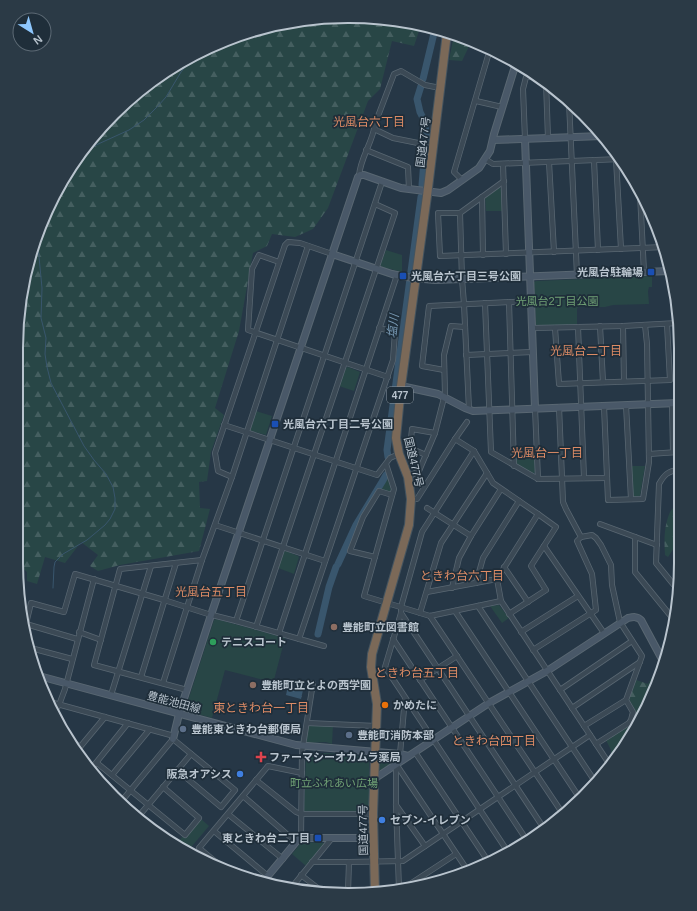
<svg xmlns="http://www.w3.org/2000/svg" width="697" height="911" font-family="Arial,'Noto Sans JP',sans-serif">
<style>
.forest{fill:url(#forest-firs)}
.green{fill:#284646}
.water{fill:url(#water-ripples)}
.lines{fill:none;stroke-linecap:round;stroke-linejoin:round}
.stream{stroke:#39566d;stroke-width:1}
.river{stroke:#39566d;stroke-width:7}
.street-casing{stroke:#596772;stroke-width:6}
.secondary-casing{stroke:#596772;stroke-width:8}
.highway-casing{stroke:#45545f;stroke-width:10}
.street{stroke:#3b4955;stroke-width:4.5}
.secondary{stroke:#495868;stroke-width:6}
.highway{stroke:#7b6958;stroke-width:8}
.secondary-bridge-casing{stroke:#596772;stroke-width:8;stroke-linecap:butt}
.secondary-bridge{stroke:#495868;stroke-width:6}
.transit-dot{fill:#1a4fb4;stroke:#1f2e3a;stroke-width:1.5}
.education-dot{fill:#8d6e63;stroke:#1f2e3a;stroke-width:1.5}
.leisure-dot{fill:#2e9e5b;stroke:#1f2e3a;stroke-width:1.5}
.food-dot{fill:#e8710a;stroke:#1f2e3a;stroke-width:1.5}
.service-dot{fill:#5c6f8a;stroke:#1f2e3a;stroke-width:1.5}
.health-dot{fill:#e0444e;stroke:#1f2e3a;stroke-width:1.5}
.shop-dot{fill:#3f7fe0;stroke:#1f2e3a;stroke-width:1.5}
.labels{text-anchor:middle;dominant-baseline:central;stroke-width:3.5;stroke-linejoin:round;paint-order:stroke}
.shield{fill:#1f2e3a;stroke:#8b97a2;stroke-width:1}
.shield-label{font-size:10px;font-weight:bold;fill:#b9c4ce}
.street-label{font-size:11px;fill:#b9c4ce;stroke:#1f2e3a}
.poi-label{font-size:11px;font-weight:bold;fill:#b9c4ce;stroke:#1f2e3a;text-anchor:start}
.park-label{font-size:11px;fill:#6fa074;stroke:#1f2e3a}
.neighbourhood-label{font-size:12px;fill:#dc8b65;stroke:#1f2e3a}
.water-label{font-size:12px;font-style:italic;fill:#7798b2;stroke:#1f2e3a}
.rim{fill:none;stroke:#b9c4ce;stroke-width:2}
</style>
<defs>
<pattern id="forest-firs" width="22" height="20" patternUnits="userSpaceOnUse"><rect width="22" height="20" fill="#284646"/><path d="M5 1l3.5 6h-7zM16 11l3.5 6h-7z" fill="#455f60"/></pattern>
<pattern id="water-ripples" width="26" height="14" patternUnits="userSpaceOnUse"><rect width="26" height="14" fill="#39566d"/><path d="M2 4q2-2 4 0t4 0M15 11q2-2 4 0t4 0" fill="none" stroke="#546d81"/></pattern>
</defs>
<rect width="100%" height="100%" fill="#263746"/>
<g class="forest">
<polygon points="349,16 414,22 421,25 414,46 392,41 380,89 368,101 328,208 313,229 295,237 272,234 267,246 253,253 239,331 215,408 224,415 211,452 207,481 199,482 200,508 210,509 199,551 120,565 98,571 90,566 98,555 81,542 65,563 45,557 37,584 27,581 27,572 16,562 17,327 27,262 50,202 85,146 164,72 221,41 284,22"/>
<polygon points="454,35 472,40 462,61 449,60"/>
<path d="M678,502V542L668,557L665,555C664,540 664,526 670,512C672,509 676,505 678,502Z"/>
<path d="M652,677L658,681L656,690L625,747L613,762L611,760V750L606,740C614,735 633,725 636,717C637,711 631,704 629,699L636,680L648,684Z"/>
</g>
<g class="green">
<polygon points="499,187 501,189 502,211 486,211 485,197"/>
<polygon points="386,250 402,255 402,272 382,267 380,265"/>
<polygon points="652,276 652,287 649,287 648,291 649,304 613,305 605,307 578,307 577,309 577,325 536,326 534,282 536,281"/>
<polygon points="348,367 360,372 354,391 339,386 346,368"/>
<polygon points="256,411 272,416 266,435 251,431 250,430"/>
<polygon points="534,449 535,472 533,474 516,464 516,451"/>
<polygon points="631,466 645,466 640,496 634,497 632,495"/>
<polygon points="387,475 391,490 389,492 379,488 386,476"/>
<polygon points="286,551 298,556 299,557 294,574 278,568 284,552"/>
<polygon points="499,605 509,618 502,623 490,606"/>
<polygon points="216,619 285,638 274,680 267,681 225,670 212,718 188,711 186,707 214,620"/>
<polygon points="311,724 333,726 332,744 326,742 308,743 306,740 308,726"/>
<polygon points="308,753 328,753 369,757 370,808 368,811 310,812 304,811 306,755"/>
<polygon points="380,756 400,758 400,761 378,773 378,757"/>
<polygon points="201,819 209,826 187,852 182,851 175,845 183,836 185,837"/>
<polygon points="303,842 325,843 306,866 292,854 300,844"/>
</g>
<polygon class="water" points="288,686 303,690 301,699 286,695"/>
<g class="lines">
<g class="stream">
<polyline points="69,172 83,155 96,145 129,130 144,120 158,106 166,97 181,72 189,62 201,52"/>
<polyline points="37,236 42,288 41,318 46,338 45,354 47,367 51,383 84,446 94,460 106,474 113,487 115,498 115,509 110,519 105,525 87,540 63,554 55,562 54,567 53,588"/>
</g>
<g class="river">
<polyline points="423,79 435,29"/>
<polyline points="421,86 417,99 420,112 424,120 427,138 426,141"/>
<polyline points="422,185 425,148"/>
<polyline points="388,457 387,450 421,197"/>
<polyline points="338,564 356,525 382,482 386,475"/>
<polyline points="318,634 329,587 336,567"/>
</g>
<defs>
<g id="street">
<polyline points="546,82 548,138"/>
<polyline points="476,101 502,107"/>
<polyline points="569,102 577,275"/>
<polyline points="594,125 594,136"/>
<polyline points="374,129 393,138 433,146"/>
<polyline points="525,139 523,89 526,77 538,76"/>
<polyline points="366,150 408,167 409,189"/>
<polyline points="485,159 493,164 621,159"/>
<polyline points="616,159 621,249"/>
<polyline points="594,160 598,250"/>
<polyline points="549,162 554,252"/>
<polyline points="503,164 506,254"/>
<path d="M359,176C360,158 373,142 375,124L394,74L401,71L425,85L440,88"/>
<polyline points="462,180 454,172 490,49"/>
<polyline points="504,181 460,213 438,213 440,256 665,247"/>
<polyline points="640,194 644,272"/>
<polyline points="482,197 483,255"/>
<polyline points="460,213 462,279 464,304 469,409"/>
<polyline points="279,262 259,255 252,269 248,330 388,377"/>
<polyline points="509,302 514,466"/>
<polyline points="485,303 491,452 538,479 607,478"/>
<polyline points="600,326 603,382"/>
<polyline points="623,326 624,381"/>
<polyline points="578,327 584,478"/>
<polyline points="533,328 623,326 678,323"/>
<polyline points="555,328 559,384 670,380 667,324"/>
<polyline points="466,355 533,352"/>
<polyline points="444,370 422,366 429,306 532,301"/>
<polyline points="672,403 673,452"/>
<polyline points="626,405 631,499"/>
<polyline points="604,406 608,500 643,499 649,462 647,344 645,325"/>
<polyline points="535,408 538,479"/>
<polyline points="224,425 377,475 390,458 399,454"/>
<polyline points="455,439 467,422"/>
<polyline points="474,451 422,532 401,607 401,613 385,667 508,852"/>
<polyline points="649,454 678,452"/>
<polyline points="426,455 410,448 412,429 435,433"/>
<polyline points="386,464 394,489 364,596 430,616 501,601"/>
<polyline points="232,477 218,471 215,453 285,245 288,242 300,243 332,254"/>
<polyline points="408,477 419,471 435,433 445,394 444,355 451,326 465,327"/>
<polyline points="411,499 417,499 455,439 474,451 493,483 538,514 497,579 501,601 610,765"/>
<polyline points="427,508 471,536 501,489"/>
<polyline points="600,524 657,545"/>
<polyline points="215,525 325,561"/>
<polyline points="581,537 592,535 596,538 601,545 611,565 612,585 620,622 642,656 626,700 633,712 631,720 629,723 596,744"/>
<polyline points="635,537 635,572 674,620"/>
<polyline points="544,546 604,633"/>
<polyline points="375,557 350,551 363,517 379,491 392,495"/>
<polyline points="504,567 528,602"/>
<polyline points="476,583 483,558 519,501"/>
<polyline points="452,588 459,558 471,536"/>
<path d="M678,590L656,563L659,484C664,475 668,471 678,470"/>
<polyline points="427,592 497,579"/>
<polyline points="478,606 596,783"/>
<polyline points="455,611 581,800"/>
<polyline points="401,613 545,830"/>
<polyline points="420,613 441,543 487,473"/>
<polyline points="509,614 546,590 531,566 556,527 538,514"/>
<polyline points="430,616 563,814"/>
<polyline points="236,621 382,182"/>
<polyline points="26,624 77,639"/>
<polyline points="256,627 395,213 375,204"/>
<polyline points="25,628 31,603 64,612 75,574 164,600 208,614 236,621 324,646"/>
<polyline points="79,632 101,640"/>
<polyline points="521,632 578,596"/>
<polyline points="279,633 397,275"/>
<polyline points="299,639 393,360 395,332 379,328"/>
<polyline points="393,639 528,842"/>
<polyline points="27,647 72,659"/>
<polyline points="533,650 596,610 592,574 577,541 581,537 566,509 563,502 559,407"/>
<polyline points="141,677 176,563"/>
<polyline points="420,680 457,656"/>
<polyline points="163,683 202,560 232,477 308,246"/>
<polyline points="187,690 94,665 120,569 202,560"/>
<polyline points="560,690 632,641"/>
<polyline points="111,695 151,566"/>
<polyline points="50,702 174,736"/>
<polyline points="572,708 640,662"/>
<polyline points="54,712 59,705 65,689 94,579"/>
<polyline points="307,723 376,726"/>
<polyline points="584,726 626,700"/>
<polyline points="66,736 80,747 105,717"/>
<polyline points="415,752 488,861"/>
<polyline points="400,754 405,698"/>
<polyline points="97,763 185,835 199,818 163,787"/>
<polyline points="396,764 468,871"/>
<polyline points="396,764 396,805 399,889"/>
<polyline points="91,769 128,723"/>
<polyline points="112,775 150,729"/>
<polyline points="256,780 296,812 301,814 373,814"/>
<polyline points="243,796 296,842"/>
<polyline points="120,803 173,739 235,790 221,807 177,770"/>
<polyline points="396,805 425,846"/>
<polyline points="228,814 283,859"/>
<polyline points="138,817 191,754"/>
<polyline points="214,831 268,876"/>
<polyline points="301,838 302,752 313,683"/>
<polyline points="312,862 349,862 403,861 590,735"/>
<polyline points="222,867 199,848 268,766 302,773"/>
<polyline points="301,875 319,889"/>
<polyline points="292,887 332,838"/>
<polyline points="404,888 456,854"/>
<polyline points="348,892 349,862"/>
</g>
<g id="secondary">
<polyline points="525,139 535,408"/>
<polyline points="493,140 602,136"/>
<polyline points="332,254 392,274 406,277"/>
<polyline points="424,279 435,280 670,271"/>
<polyline points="401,386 438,394 465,408 473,411 678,403"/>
<polyline points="39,676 296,745 400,754 408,756"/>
<polyline points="173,739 179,714 211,615 358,177 360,175 364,175 401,188 441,193 448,190 479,168 490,151 494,134 516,63"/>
<path d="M374,779L489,703L547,671L628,618C633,617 637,616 641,620L663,661"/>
<polyline points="262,883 296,842 301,838 373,838"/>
</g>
<polyline id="highway" points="375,893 373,814 377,704 371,667 372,654 409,525 411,499 408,477 399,454 396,438 401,386 427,196 447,33"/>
</defs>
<use href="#street" class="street-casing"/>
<use href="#secondary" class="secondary-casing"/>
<use href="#highway" class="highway-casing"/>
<use href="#street" class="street"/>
<use href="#secondary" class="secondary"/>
<use href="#highway" class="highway"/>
<defs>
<polyline id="secondary-bridge" points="406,277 424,279"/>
</defs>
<use href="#secondary-bridge" class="secondary-bridge-casing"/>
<use href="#secondary-bridge" class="secondary-bridge"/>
</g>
<g class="transit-dot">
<rect x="647" y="268" width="8" height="8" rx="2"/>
<rect x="399" y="272" width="8" height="8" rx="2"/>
<rect x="271" y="420" width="8" height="8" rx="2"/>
<rect x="314" y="834" width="8" height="8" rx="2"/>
</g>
<g class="education-dot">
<circle cx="334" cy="627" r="4"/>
<circle cx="253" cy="685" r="4"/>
</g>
<circle class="leisure-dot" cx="213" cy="642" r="4"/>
<circle class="food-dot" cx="385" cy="705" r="4"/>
<g class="service-dot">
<circle cx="183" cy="729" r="4"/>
<circle cx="349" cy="735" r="4"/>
</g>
<path class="health-dot" d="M259 751h4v4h4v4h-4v4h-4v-4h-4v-4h4z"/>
<g class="shop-dot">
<circle cx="240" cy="774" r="4"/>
<circle cx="382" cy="820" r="4"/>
</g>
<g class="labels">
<rect class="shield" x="387" y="387" width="26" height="16" rx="3"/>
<g class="shield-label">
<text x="400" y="395">477</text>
</g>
<g class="street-label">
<text transform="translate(423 142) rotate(-83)">国道477号</text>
<text transform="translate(414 462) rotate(77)">国道477号</text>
<text transform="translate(174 702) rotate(15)">豊能池田線</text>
<text transform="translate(363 830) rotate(-91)">国道477号</text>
</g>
<g class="poi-label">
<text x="643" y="272" text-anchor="end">光風台駐輪場</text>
<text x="411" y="276">光風台六丁目三号公園</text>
<text x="283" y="424">光風台六丁目二号公園</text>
<text x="342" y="627">豊能町立図書館</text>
<text x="221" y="642">テニスコート</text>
<text x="261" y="685">豊能町立とよの西学園</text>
<text x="393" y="705">かめたに</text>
<text x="191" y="729">豊能東ときわ台郵便局</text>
<text x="357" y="735">豊能町消防本部</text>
<text x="269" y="757">ファーマシーオカムラ薬局</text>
<text x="232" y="774" text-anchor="end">阪急オアシス</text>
<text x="390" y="820">セブン-イレブン</text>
<text x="310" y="838" text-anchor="end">東ときわ台二丁目</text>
</g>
<g class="park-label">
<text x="557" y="301">光風台2丁目公園</text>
<text x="334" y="783">町立ふれあい広場</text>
</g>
<g class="neighbourhood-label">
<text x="369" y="122">光風台六丁目</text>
<text x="586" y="351">光風台二丁目</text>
<text x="547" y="453">光風台一丁目</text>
<text x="462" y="576">ときわ台六丁目</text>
<text x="211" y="592">光風台五丁目</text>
<text x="417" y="673">ときわ台五丁目</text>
<text x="261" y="708">東ときわ台一丁目</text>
<text x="494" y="741">ときわ台四丁目</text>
</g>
<g class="water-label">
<text transform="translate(393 326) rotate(-83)">塩川</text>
</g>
</g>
<path d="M0 0H697V911H0ZM348 23H349A325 325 0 0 1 674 348V563A325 325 0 0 1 349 888H348A325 325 0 0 1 23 563V348A325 325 0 0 1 348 23Z" fill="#2b3a46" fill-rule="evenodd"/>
<path class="rim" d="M348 23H349A325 325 0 0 1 674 348V563A325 325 0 0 1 349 888H348A325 325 0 0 1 23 563V348A325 325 0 0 1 348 23Z"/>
<g transform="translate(32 32) rotate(143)"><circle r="19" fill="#1f2e3a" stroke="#5d6a75"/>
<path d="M0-3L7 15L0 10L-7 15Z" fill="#8ec7fd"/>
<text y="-6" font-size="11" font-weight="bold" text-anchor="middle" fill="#b9c4ce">N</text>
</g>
</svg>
